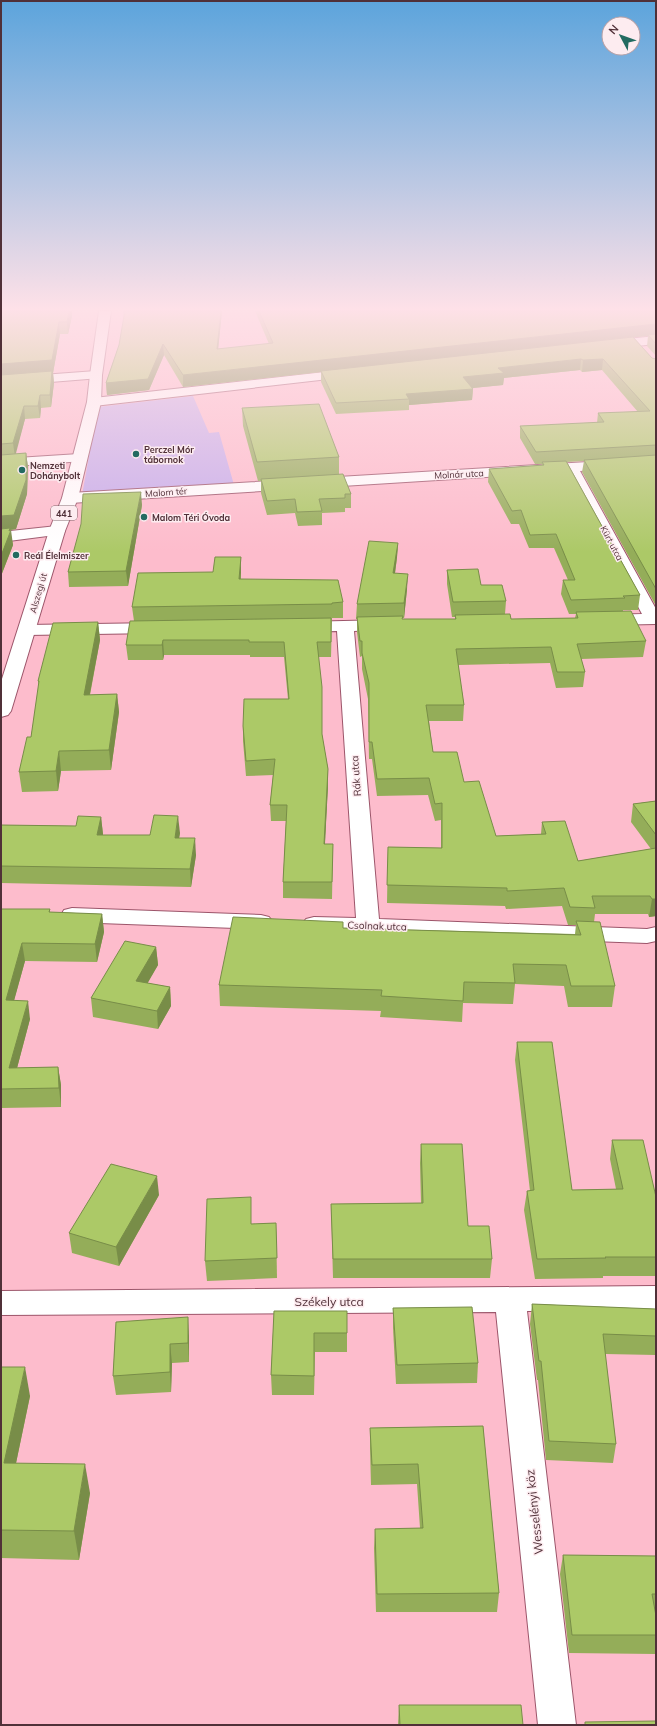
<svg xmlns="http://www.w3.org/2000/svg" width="657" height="1726" font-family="Mulish,sans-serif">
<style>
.green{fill:#c6adeb}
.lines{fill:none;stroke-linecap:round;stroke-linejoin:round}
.minor-casing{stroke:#9c556a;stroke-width:2}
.major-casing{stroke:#9c556a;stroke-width:2}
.minor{fill:#fff;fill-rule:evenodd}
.major{fill:#fff;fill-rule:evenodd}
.wall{fill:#94ad59}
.shaded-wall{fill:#788d48}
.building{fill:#acc967;stroke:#788d48}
.poi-dot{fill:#236b61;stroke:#fdecf0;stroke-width:1.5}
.labels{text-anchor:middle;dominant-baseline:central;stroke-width:3;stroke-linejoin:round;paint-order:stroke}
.far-poi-label{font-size:9px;font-weight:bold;fill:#503038;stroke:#fdecf0;text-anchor:start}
.far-street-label{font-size:9px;fill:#503038;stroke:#fdecf0}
.shield{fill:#fdecf0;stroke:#84686f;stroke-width:1}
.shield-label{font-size:9px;font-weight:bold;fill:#503038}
.street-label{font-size:10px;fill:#503038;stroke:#fdecf0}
.near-street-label{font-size:12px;fill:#503038;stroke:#fdecf0}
</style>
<rect width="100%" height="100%" fill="#fdbccc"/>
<polygon class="green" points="193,396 209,433 219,432 234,485 82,495 98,407"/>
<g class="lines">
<defs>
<g id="minor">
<polygon points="656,336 656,344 608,349 604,348 602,345 604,342 608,341"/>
<polygon points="351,369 355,370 357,373 355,376 94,406 89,405 87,402 89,399 94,398"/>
<polygon points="96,371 100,372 102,375 100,378 1,386 1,378"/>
<polygon points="79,454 84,455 86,458 84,461 1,467 1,459"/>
<polygon points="656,458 656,466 580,471 656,609 656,624 604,625 598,624 595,620 598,616 604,615 642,614 566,472 70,503 65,501 62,498 65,495 70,493"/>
<polygon points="57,526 63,528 65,531 63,534 1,542 1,532"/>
<polygon points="386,620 392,621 395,625 392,629 354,631 379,919 647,929 656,927 656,941 647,943 314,931 306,929 302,924 306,919 314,917 356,918 337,631 301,632 295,631 292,627 295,623 301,622"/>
<polygon points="158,623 164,624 167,628 164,632 158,633 27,635 21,634 18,630 21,626 27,625"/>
<polygon points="72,908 261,915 269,917 273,922 269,927 261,929 72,922 64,920 61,915 64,910"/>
<polygon points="656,1286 656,1310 527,1311 576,1725 538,1725 496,1312 1,1315 1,1291"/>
</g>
<polygon id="major" points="99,311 111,311 102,375 101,402 78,498 65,531 11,711 8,715 1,717 1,682 49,531 62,498 87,402 90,375"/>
</defs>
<use href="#minor" class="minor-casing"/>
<use href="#major" class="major-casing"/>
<use href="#minor" class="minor"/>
<use href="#major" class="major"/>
</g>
<g class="wall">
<polygon points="1,311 72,311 72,316 68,334 60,334 53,373 54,383 51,407 41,408 40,418 25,419 15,454 26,453 28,467 27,494 16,529 10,530 13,545 1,576"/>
<polygon points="222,311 218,349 269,344 255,311 656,311 656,356 647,346 648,336 633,337 652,358 656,359 656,606 582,472 584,461 567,462 640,595 638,610 623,610 623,611 646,641 643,657 581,659 585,672 583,687 556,688 550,663 458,665 464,705 463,721 429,721 433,752 464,782 496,836 541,834 542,822 578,861 651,849 631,822 633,804 656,801 656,916 649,917 648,914 595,914 594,922 615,986 612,1007 568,1007 564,986 515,984 513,1004 463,1003 462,1022 380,1017 381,1011 220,1006 219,985 343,928 575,934 576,925 568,925 562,906 506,909 505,906 387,903 388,847 441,848 441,820 435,821 428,795 377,796 372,759 369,759 368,699 362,669 362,656 360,657 357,632 357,619 356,619 357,604 398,543 397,557 395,573 407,589 404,618 402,618 402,619 455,619 455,617 452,617 447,584 447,570 481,585 506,601 505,614 511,619 575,618 576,614 569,614 561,594 563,580 568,580 554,548 529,548 519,524 511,524 488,482 489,469 542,465 542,464 535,464 520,438 520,426 597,423 598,413 638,412 602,370 582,372 580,370 504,378 503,385 472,388 473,389 472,400 409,405 409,410 336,414 321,382 321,372 183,387 164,355 149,390 107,395 106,383 119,345"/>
<polygon points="242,408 339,457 339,474 351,494 351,508 345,508 345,512 322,513 322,525 298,526 295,513 267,515 261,493 261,481 258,481 243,426"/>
<polygon points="142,505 128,586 69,587 68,572"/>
<polygon points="241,557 241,579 343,602 343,618 332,618 331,657 318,657 322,735 328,769 328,785 325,844 333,844 332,899 283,898 283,882 286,821 271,821 270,805 273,775 246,776 243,741 243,726 288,699 284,657 250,657 250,655 164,655 163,660 128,660 126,645 134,621 132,607 213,572"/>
<polygon points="98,622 100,640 90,695 117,694 119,712 111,770 61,771 58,791 22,792 19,772 31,737 39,686 38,681"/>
<polygon points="101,817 103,835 150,835 180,833 179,838 196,855 191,887 1,883 1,825 76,826"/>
<polygon points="1,909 50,909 50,912 102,914 104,932 97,962 25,961 14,1000 30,1019 17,1068 58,1067 61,1085 61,1107 1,1108"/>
<polygon points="156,947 158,965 147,983 170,987 171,1006 158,1029 93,1017 91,998"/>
<polygon points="517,1042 572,1190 616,1189 610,1159 612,1140 656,1197 656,1276 603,1276 603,1278 535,1279 524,1210 527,1191 530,1191 515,1060"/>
<polygon points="421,1144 468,1226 492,1259 490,1278 333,1278 331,1204 421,1203 420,1163"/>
<polygon points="159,1195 119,1266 72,1253 69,1233"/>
<polygon points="276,1223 277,1278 207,1281 205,1261 251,1224"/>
<polygon points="532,1304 656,1309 656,1355 605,1354 616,1444 613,1463 546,1460 538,1380 537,1380 530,1324"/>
<polygon points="393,1308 478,1363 477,1383 396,1384 393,1328"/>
<polygon points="274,1311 347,1311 347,1352 315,1352 314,1395 272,1395 271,1375"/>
<polygon points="116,1322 189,1336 189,1362 172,1363 171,1392 116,1395 113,1376"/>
<polygon points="1,1367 30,1396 16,1463 90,1493 79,1560 1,1558"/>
<polygon points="483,1426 499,1593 497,1612 376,1612 374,1548 375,1529 420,1528 417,1484 371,1485 370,1448 370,1428"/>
<polygon points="563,1555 656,1556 656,1613 655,1613 656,1648 655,1654 569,1653 560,1574"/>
<polygon points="399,1705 523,1725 398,1725"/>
</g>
<g class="shaded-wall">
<polygon points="69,311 72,311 72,316 68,334 67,322"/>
<polygon points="221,311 222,311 217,360 217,349"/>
<polygon points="59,322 60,334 53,373 54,383 51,407 50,395 1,376 1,364"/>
<polygon points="656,324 656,335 183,387 183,375"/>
<polygon points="163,344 164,355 149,390 107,395 106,383"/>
<polygon points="581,359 580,370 504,378 503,385 463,389 463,377 498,368"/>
<polygon points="603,359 602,370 582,372 583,360"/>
<polygon points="473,389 472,400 409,405 409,399 406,394"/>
<polygon points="40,395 41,408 40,418 38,406"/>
<polygon points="24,406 25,419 15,457 13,443"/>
<polygon points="26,453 28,467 27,494 16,529 10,530 10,533 11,530 13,545 1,576 1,516"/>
<polygon points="141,492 142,505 128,586 126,571"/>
<polygon points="398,543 397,557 393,588 393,573"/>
<polygon points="241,557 241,572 239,594 239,579"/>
<polygon points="408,574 407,589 404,618 404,603"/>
<polygon points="98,622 100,640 86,714 84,695"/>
<polygon points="163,640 164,655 163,660 162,645"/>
<polygon points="117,694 119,712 111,770 109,750"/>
<polygon points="59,751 61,771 58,791 56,771"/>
<polygon points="328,769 328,785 324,860 324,844"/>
<polygon points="178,816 180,833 176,855 175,838"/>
<polygon points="101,817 103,834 99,852 97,835"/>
<polygon points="195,838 196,855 191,887 190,869"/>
<polygon points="652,899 656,899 656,916 649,917"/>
<polygon points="102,914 104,932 97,962 95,944"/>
<polygon points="22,943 25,961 9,1019 6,1000"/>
<polygon points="156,947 158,965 138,1000 136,981"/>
<polygon points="170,987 171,1006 158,1029 157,1011"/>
<polygon points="28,1001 30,1019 12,1087 9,1068"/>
<polygon points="58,1067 61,1085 61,1107 59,1088"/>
<polygon points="157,1176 159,1195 119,1266 116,1247"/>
<polygon points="188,1317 189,1336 189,1362 188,1343"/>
<polygon points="170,1344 172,1363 171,1392 170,1372"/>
<polygon points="25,1367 30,1396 10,1492 4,1463"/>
<polygon points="85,1464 90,1493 79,1560 74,1531"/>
</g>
<g class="building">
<polygon points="1,311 69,311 67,322 59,322 52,360 1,364"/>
<polygon points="124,311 221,311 217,349 273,343 259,311 656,311 656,324 183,375 163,344 148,379 106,383 119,345 124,316"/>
<polygon points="656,334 656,344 648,335"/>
<polygon points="633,337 652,358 656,359 656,445 536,452 520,426 604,422 598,413 650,411 603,359 583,360 581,359 498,368 504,373 463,377 473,389 406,394 409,399 336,403 321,371"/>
<polygon points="52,371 50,395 40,395 38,406 24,406 13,443 1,444 1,375"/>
<polygon points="319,404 339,457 257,462 242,408"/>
<polygon points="26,453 26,480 14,515 1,516 1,455"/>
<polygon points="656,455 656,589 584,460"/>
<polygon points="566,461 640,595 623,596 625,598 571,600 563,580 575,580 556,534 530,535 521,510 512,511 489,469 544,465 542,462"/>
<polygon points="343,474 351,494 345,494 345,498 319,499 322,511 297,512 295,499 267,501 261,479"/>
<polygon points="141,492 126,571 68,572 81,524 83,494"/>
<polygon points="10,528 9,531 11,530 1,556 1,529"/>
<polygon points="369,541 398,543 393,573 408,574 404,603 357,604"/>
<polygon points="215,557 241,557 239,579 338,580 343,602 332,603 332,604 132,607 138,573 213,572"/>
<polygon points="478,569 481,585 502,585 506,601 453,602 447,570"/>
<polygon points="631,611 646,641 577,644 585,672 557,672 551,647 456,649 464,705 426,705 433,752 457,752 464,782 479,781 496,836 546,834 542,822 565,821 578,861 656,848 656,899 652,899 650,896 592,896 595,908 570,907 564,888 507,891 507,888 387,885 388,847 442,848 442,803 435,804 429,778 377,779 372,742 369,742 369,683 362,653 362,641 360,641 357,617 403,616 402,619 456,619 455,615 510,614 511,619 578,618 576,612"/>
<polygon points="331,618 331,642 317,642 322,687 322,734 328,769 324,844 333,844 332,882 283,882 287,805 270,805 275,759 246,761 243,726 244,699 289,699 284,642 249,642 249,640 163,640 162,645 126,645 130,621"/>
<polygon points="98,622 84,695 117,694 109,750 59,751 56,771 19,772 27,737 31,737 39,681 38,681 53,623"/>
<polygon points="656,801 656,835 633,804"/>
<polygon points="154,815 178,816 175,838 195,838 190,869 1,866 1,825 76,826 78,816 101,817 97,835 150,835"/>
<polygon points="1,909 50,909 49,912 102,914 95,944 22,943 6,1000 28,1001 9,1068 58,1067 59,1088 1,1089"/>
<polygon points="233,917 343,922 343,928 581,935 576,921 600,922 615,986 571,986 566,965 513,964 515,983 464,982 463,1001 381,996 382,990 219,985"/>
<polygon points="125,941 156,947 136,981 170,987 157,1011 91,998"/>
<polygon points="517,1042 552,1042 572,1190 623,1189 612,1140 643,1140 656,1197 656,1257 605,1257 606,1258 537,1259 527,1191 534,1190"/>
<polygon points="421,1144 462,1144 468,1226 489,1226 492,1259 333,1259 331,1204 423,1203"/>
<polygon points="111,1164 157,1176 116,1247 69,1233"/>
<polygon points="251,1197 251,1224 276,1223 277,1258 205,1261 207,1199"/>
<polygon points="532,1304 656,1309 656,1336 603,1334 616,1444 549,1441 541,1361 539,1361"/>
<polygon points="472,1307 478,1363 397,1365 393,1308"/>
<polygon points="274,1311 347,1311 347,1333 314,1333 314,1376 271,1375"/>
<polygon points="188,1317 188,1343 170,1344 170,1372 113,1376 116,1322"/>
<polygon points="1,1367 25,1367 4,1463 85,1464 74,1531 1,1530"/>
<polygon points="483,1426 499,1593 377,1594 375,1529 423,1528 418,1464 372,1465 370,1428"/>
<polygon points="563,1555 656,1556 656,1594 652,1594 656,1616 656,1635 572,1635"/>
<polygon points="399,1705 521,1705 523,1725 400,1725"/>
<polygon points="656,1721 656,1725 585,1725 585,1722"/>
</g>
<linearGradient id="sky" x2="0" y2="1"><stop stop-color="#5ca4dc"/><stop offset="0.56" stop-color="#fee1e8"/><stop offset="1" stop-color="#fee1e8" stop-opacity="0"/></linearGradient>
<rect width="657" height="552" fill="url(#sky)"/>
<g class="poi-dot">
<circle cx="136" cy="454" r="4"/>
<circle cx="22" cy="470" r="4"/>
<circle cx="144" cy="517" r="4"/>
<circle cx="16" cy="555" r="4"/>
</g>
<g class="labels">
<g class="far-poi-label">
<text x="144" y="449">Perczel Mór<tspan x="144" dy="10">tábornok</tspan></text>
<text x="30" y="465">Nemzeti<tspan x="30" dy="10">Dohánybolt</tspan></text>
<text x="152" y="517">Malom Téri Óvoda</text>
<text x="24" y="555">Reál Élelmiszer</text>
</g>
<g class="far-street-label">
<text transform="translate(459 474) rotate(-3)">Molnár utca</text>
<text transform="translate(166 492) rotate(-4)">Malom tér</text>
<text transform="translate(612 543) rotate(62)">Kürt utca</text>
<text transform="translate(38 593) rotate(-74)">Alszegi út</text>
</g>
<rect class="shield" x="51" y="506" width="26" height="14" rx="3"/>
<g class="shield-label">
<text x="64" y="513">441</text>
</g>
<g class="street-label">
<text transform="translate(356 776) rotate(-94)">Rák utca</text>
<text transform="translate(377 926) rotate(2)">Csolnak utca</text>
</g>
<g class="near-street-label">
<text x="329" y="1301">Székely utca</text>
<text transform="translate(534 1512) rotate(-96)">Wesselényi köz</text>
</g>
</g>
<rect width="657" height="1726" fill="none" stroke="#503038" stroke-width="4"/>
<g transform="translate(621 36) rotate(311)"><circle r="19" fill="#fdecf0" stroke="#b8a1a6"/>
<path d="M0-3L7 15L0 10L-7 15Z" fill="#236b61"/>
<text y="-6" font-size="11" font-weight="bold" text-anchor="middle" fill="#503038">N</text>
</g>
</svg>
